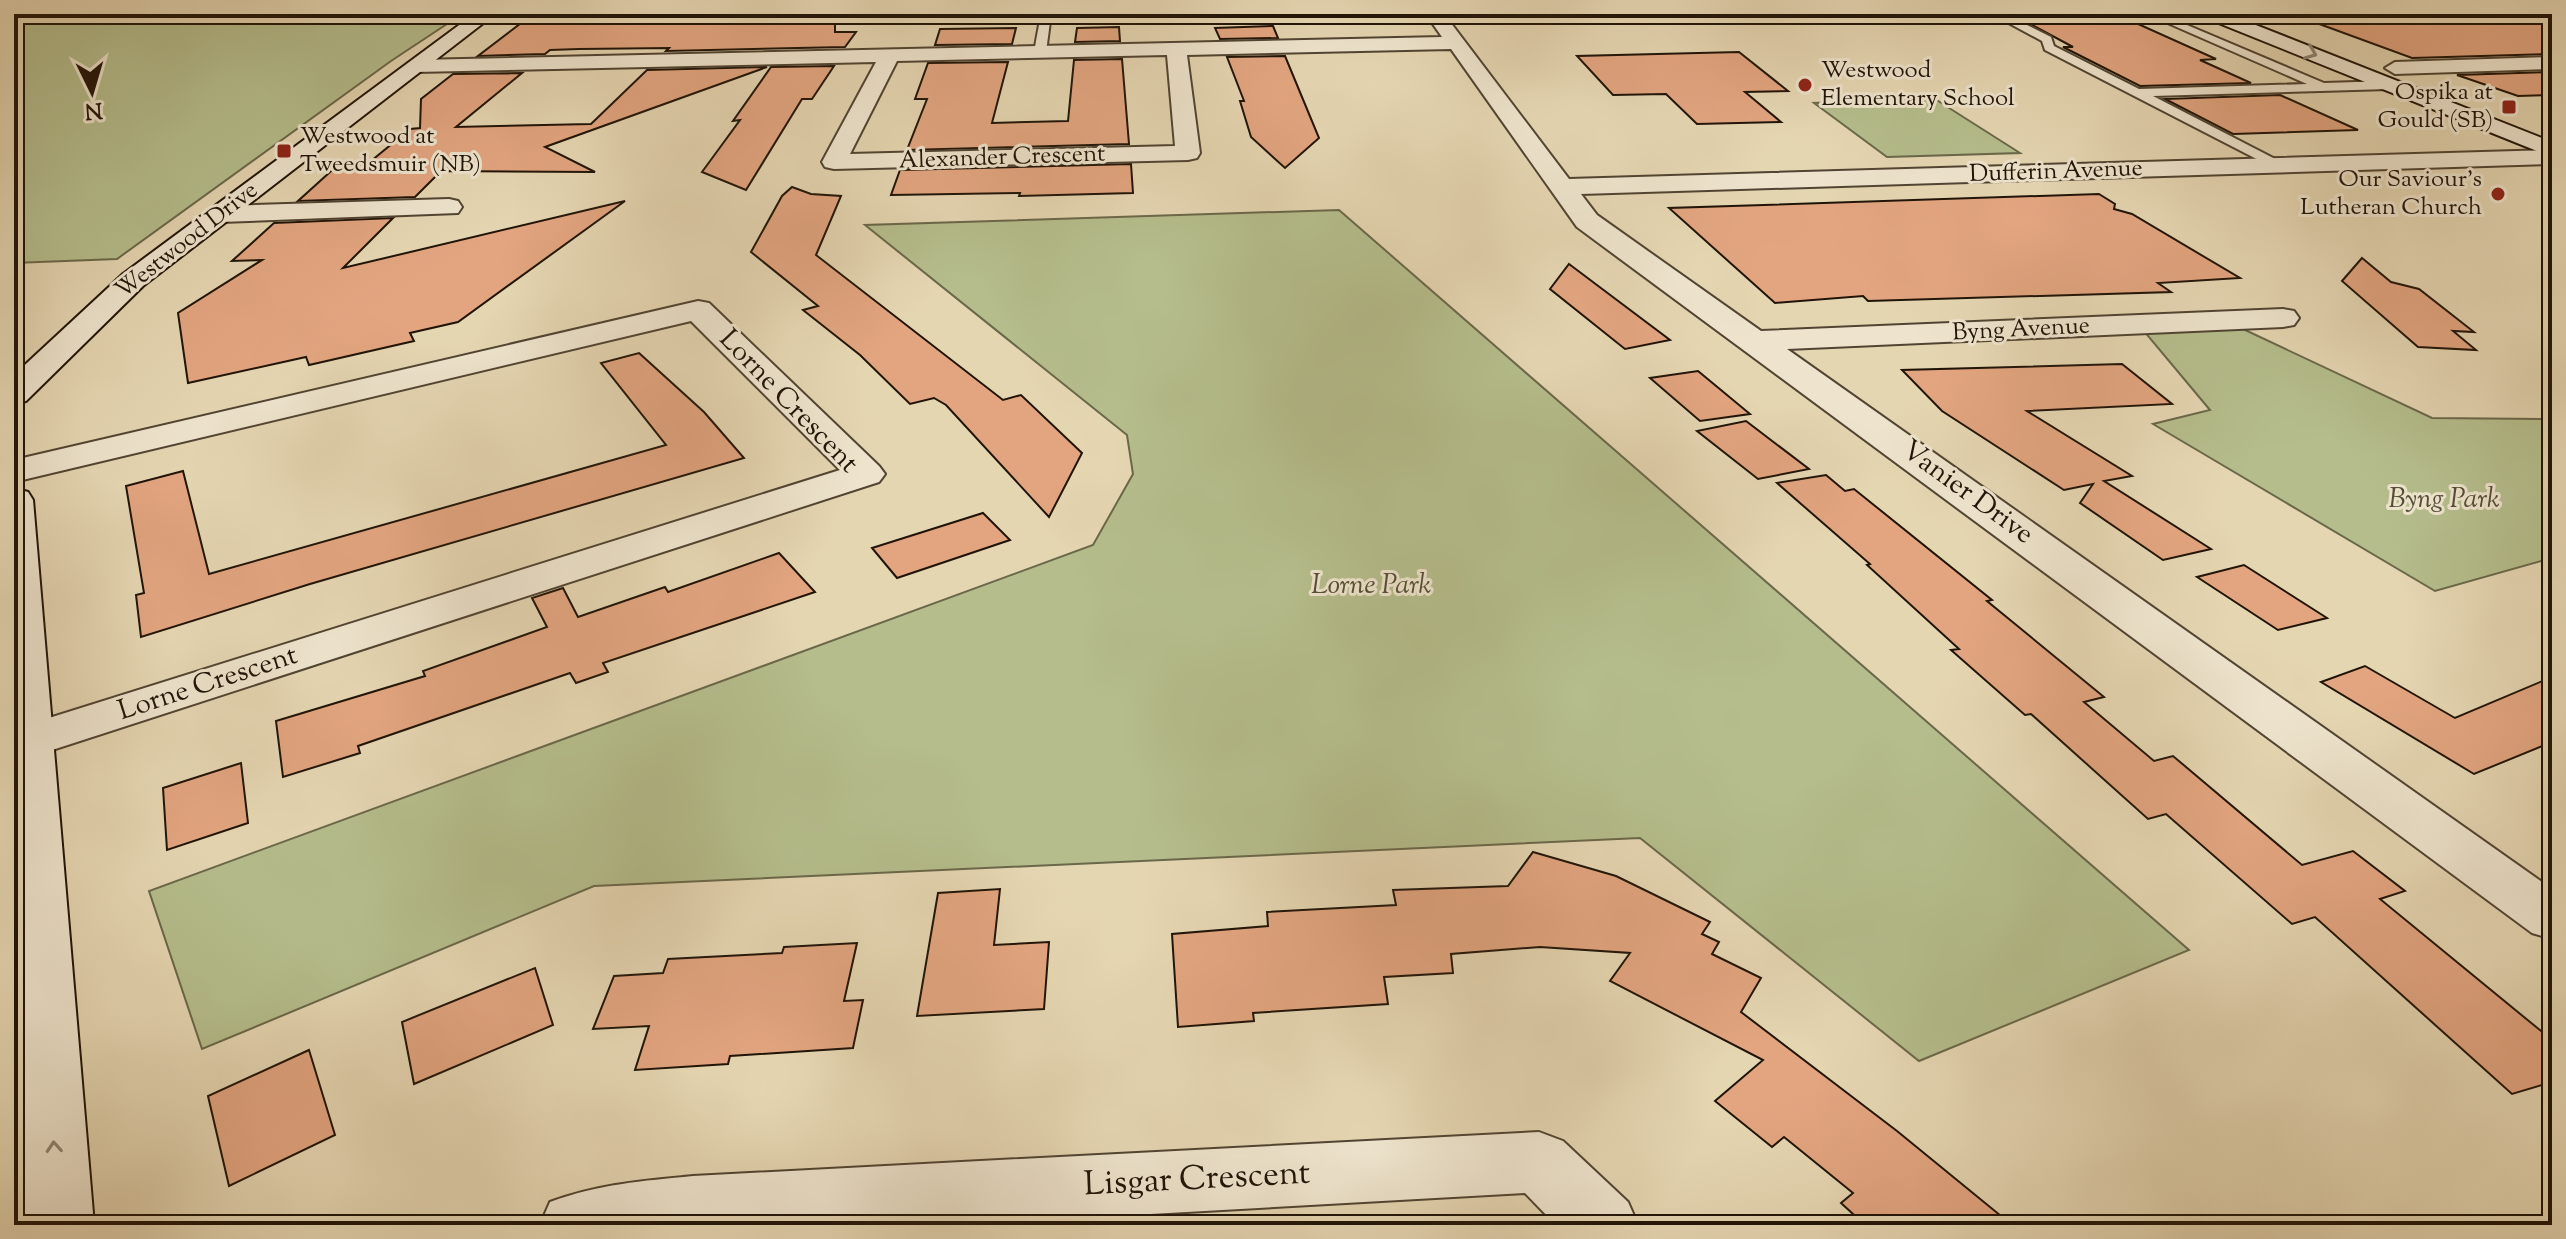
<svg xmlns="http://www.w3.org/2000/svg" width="2566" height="1239" font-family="'Sorts Mill Goudy',serif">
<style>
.green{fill:#b5bd8c;stroke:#6a684a;stroke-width:2}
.building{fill:#e2a580;stroke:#201408;stroke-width:2}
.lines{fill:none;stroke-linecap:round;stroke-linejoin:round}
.lane-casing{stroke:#514432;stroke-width:4}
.street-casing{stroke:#514432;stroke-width:4}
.secondary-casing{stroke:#201408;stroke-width:4}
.lane{fill:#eee4cd;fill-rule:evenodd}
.street{fill:#eee4cd;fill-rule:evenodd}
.secondary{fill:#eee4cd;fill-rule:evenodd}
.oneway{stroke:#918674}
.poi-dot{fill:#8f2418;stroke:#eee4cd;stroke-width:3}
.labels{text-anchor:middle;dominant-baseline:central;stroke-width:6;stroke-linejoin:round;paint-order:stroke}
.far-poi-label{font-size:24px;fill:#201408;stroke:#eee4cd;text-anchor:start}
.far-street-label{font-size:24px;fill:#201408;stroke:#eee4cd}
.street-label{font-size:28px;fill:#201408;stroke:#eee4cd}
.park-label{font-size:28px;font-style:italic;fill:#544f36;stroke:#eee4cd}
.near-street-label{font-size:34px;fill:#201408;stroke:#eee4cd}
</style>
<rect width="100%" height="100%" fill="#e5d6b2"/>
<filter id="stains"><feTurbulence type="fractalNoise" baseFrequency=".0025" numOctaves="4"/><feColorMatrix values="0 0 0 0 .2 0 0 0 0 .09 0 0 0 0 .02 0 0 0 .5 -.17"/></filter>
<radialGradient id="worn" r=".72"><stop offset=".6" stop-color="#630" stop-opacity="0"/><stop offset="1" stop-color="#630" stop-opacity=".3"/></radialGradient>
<g class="green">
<polygon points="14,14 462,14 391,61 117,259 14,263"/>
<polygon points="1935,99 2020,153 1887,157 1814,103"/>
<polygon points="1339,210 2189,950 1919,1061 1640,838 594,886 202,1049 149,891 1093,545 1133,474 1127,435 865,225"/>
<polygon points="2226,321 2432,418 2552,419 2552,558 2435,591 2153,424 2210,410 2138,324"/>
</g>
<g class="building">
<polygon points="533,14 835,14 835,32 856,32 845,47 666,51 669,48 579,49 550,50 545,54 478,56"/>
<polygon points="2012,14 2116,14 2216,59 2200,60 2251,83 2140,86 2063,47 2073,47"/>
<polygon points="2304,14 2552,14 2552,54 2412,58 2303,18"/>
<polygon points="1273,26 1278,38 1220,39 1215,28"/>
<polygon points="1119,27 1120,41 1075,42 1077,28"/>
<polygon points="1016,28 1012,44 935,45 940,29"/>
<polygon points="1739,52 1788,91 1745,92 1781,122 1697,124 1666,94 1613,95 1577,56"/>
<polygon points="1285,56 1319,138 1285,168 1251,137 1240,101 1244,101 1227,57"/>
<polygon points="1122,59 1129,144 907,150 927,99 915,99 928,63 1008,62 992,123 1068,121 1074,60"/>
<polygon points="834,66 812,99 802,99 746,190 702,172 740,120 733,121 771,67"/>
<polygon points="767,67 545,147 595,172 441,171 415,197 298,201 340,163 371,161 410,129 420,128 421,99 453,74 522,73 456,127 591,124 647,70"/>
<polygon points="2552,72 2552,95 2518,96 2457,75"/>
<polygon points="2280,95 2358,130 2233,134 2165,99"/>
<polygon points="1131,164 1133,193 1019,196 1020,193 891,195 900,170"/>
<polygon points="792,187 811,194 841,196 816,255 1003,400 1021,395 1082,453 1049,517 946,405 934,398 910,404 860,355 803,310 818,306 751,252 782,196"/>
<polygon points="2099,194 2115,204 2114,209 2132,214 2240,278 2158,283 2171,292 1868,301 1863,296 1775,303 1669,208"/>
<polygon points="625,201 458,322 410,333 414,341 309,365 306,357 188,383 178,313 262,260 232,261 274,223 393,218 343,268"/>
<polygon points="2362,258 2391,282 2419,289 2474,332 2453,331 2476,350 2418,347 2342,281"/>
<polygon points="1569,264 1670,340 1625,349 1550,289"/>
<polygon points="639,353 704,412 744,458 310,584 141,637 136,595 144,593 126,486 183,471 209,574 666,445 601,363"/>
<polygon points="2122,364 2172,404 2027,411 2132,476 2104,481 2211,549 2163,560 2080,503 2093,484 2064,490 1942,411 1902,370"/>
<polygon points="1698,371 1750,414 1700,421 1650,378"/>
<polygon points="1746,421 1809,469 1758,479 1697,431"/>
<polygon points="1826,475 1845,491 1854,489 1992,600 1987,601 2104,697 2084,702 2154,761 2173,756 2302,865 2353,851 2405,891 2380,899 2552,1040 2552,1082 2512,1094 2315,917 2292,924 2166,814 2148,819 2031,714 2025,715 1951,650 1959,649 1867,565 1870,564 1777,483"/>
<polygon points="983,513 1010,540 897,578 872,548"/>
<polygon points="779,553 815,592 603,663 608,672 576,683 570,673 358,746 360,753 283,777 276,721 425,676 423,671 547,627 532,598 563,588 578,617 665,587 668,592"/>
<polygon points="2244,565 2327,618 2278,630 2197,577"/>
<polygon points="2365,666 2455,718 2552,677 2552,742 2474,774 2321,682"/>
<polygon points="241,763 248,823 167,850 163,788"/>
<polygon points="1533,852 1616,876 1710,922 1702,934 1719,942 1712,954 1761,978 1741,1012 1897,1131 2012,1225 1865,1225 1841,1203 1853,1193 1784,1137 1772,1147 1715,1101 1763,1060 1610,981 1630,953 1540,947 1451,954 1453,973 1384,977 1388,1004 1253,1013 1254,1021 1178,1027 1172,934 1268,926 1267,912 1396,905 1393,890 1508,886"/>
<polygon points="1000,889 994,945 1049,942 1044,1009 917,1016 938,893"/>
<polygon points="857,943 844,1001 863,1000 853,1048 730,1056 728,1064 635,1070 649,1026 593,1029 614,976 663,973 668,959 782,953 784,947"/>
<polygon points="535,968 553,1025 414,1084 402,1022"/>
<polygon points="309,1050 335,1135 229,1186 208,1096"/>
</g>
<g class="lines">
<defs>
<g id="lane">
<polygon points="1041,14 1051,14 1046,52 1040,56 1034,52"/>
<polygon points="1992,14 2005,14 2051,37 2054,46 2139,89 2307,84 2147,14 2161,14 2324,83 2389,81 2395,85 2389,89 2153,96 2281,162 2281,168 2276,169 2045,50 2042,41"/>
</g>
<g id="street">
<path d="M1426,14H1444L1569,179L2552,150V164L1581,194L1597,215L1761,331L2283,309L2294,311L2299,318L2294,325L2283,327L1787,349L2552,889V939L2532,933L1577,227L1451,49L1187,55L1200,153L1197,158L1188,160L834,169L825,167L822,162L876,62L416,72L406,66L416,60L1442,37ZM1167,55L1175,146L850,154L897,61Z"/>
<polygon points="2552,57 2552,69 2395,74 2385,68 2395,62"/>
<polygon points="449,199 458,201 462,207 458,213 221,222 212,220 208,214 212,208 221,206"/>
<polygon points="698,301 709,303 879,466 885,474 879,482 46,752 29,757 14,753 14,729 840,470 691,321 14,482 14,460"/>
<path d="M1539,1132L1563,1141L1628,1202L1638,1225H1556L1525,1193L954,1225H540L550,1202C599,1184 642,1181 693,1176Z"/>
</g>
<g id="secondary">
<polygon points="474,14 495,14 143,286 26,401 14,404 14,375 123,274"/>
<polygon points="2203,14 2228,14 2552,142 2552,157 2206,18"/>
<polygon points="14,488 28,492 33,500 94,1225 24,1225 14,976"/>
</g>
</defs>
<use href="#lane" class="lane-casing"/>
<use href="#street" class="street-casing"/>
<use href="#secondary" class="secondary-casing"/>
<use href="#lane" class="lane"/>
<use href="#street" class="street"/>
<use href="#secondary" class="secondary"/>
</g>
<defs><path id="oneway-chevron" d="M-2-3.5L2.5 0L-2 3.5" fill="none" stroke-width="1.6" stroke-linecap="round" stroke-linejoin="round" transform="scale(2)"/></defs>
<g class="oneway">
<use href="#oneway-chevron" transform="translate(2311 53) rotate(22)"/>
<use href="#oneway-chevron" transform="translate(54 1147) rotate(-94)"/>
</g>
<g class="poi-dot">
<circle cx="1805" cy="85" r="8"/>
<rect x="2501" y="99" width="16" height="16" rx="4"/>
<rect x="276" y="143" width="16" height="16" rx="4"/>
<circle cx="2498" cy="194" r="8"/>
</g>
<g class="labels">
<g class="far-poi-label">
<text x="1821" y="71">Westwood<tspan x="1821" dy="28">Elementary School</tspan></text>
<text x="2493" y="93" text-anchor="end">Ospika at<tspan x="2493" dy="28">Gould (SB)</tspan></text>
<text x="300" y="137">Westwood at<tspan x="300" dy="28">Tweedsmuir (NB)</tspan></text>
<text x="2482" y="180" text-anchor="end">Our Saviour's<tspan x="2482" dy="28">Lutheran Church</tspan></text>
</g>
<g class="far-street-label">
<text transform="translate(1002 158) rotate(-2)">Alexander Crescent</text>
<text transform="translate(2056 172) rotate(-2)">Dufferin Avenue</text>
<text transform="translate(187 241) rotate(-38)">Westwood Drive</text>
<text transform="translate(2021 330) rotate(-3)">Byng Avenue</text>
</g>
<g class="street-label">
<text transform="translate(788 402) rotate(46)">Lorne Crescent</text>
<text transform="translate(1967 493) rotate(36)">Vanier Drive</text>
<text transform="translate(208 684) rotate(-18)">Lorne Crescent</text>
</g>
<g class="park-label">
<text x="2444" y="500">Byng Park</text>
<text x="1371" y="586">Lorne Park</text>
</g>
<g class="near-street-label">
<text transform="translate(1197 1180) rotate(-3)">Lisgar Crescent</text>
</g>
</g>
<rect width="2566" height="1239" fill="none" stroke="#e5d6b2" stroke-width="48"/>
<rect x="16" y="16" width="2534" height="1207" fill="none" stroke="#201408" stroke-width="4"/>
<rect x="24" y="24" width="2518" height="1191" fill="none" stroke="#201408" stroke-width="2"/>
<g transform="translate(92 92) rotate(175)" stroke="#eee4cd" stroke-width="6" paint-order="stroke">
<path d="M0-6L14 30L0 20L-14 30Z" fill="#201408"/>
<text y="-12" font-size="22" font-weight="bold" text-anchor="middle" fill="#201408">N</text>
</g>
<rect width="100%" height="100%" filter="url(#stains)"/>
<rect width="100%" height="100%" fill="url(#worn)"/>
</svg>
